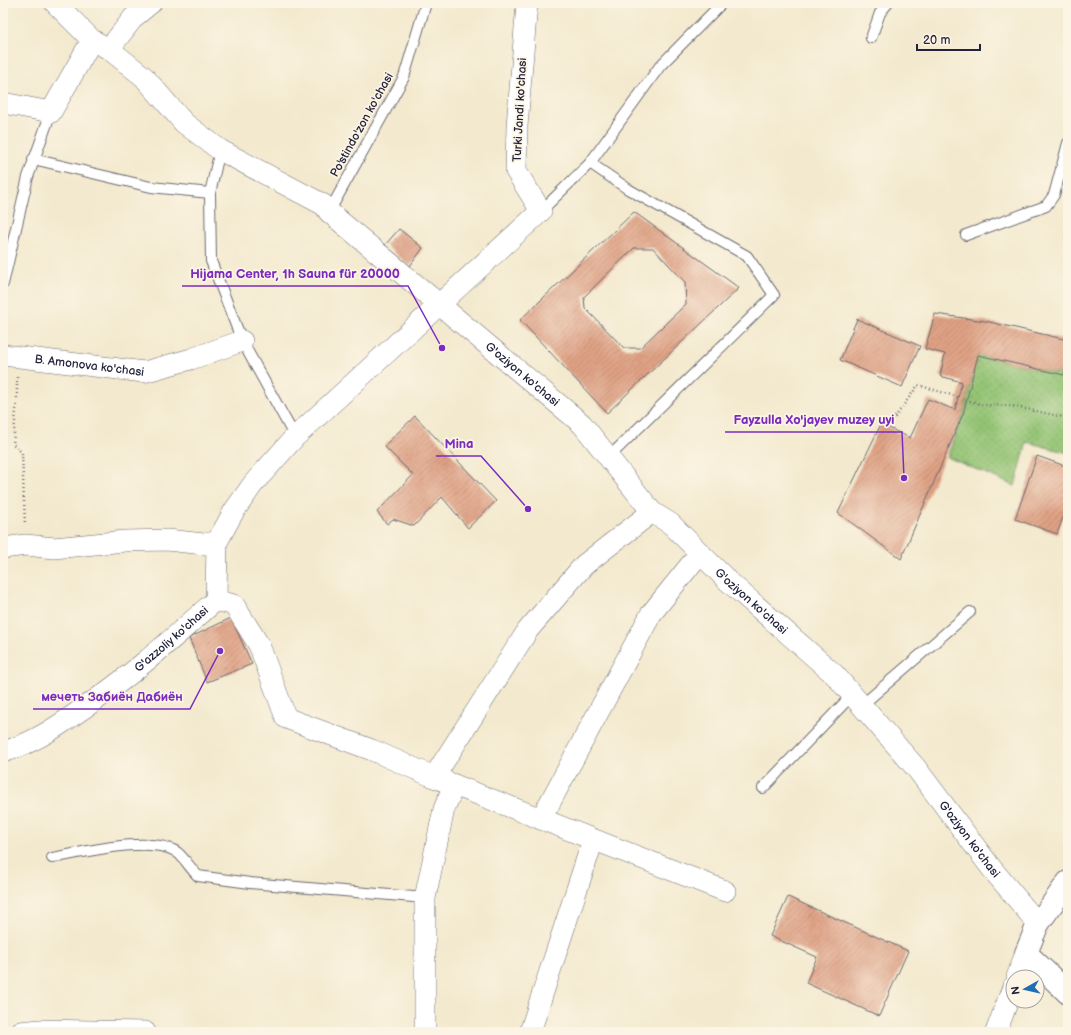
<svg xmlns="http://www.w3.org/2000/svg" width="1071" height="1035" font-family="'Balsamiq Sans',sans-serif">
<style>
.park{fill:url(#park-dots);stroke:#5a7257}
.building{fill:url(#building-hatch);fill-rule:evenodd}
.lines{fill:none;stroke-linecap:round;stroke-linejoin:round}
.lane-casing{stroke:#6b686e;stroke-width:12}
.street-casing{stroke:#6b686e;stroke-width:22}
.secondary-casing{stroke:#6b686e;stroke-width:24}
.path{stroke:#6b686e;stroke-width:2.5;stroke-dasharray:1 3;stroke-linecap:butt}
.lane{stroke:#fff;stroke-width:10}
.street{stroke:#fff;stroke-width:21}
.secondary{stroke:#fff;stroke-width:22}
.labels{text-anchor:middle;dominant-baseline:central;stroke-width:3.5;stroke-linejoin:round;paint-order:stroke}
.street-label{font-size:12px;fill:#22223b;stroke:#fcf5e5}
.leader{fill:none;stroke:#7b2cbf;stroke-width:1.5}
.callout-dot{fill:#7b2cbf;stroke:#fcf5e5;stroke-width:1.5}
.callout-label{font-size:13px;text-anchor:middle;font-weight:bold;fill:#7b2cbf;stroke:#fcf5e5;stroke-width:3.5;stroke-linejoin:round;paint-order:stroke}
</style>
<defs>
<pattern id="park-dots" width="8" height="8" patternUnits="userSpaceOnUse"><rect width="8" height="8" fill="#93c373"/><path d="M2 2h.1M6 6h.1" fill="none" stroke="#7ea764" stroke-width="1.8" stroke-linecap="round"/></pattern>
<pattern id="building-hatch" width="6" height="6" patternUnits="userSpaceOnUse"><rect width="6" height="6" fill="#e0a285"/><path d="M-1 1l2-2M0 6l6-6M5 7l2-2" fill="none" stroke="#b5846e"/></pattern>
</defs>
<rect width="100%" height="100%" fill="#fcf5e5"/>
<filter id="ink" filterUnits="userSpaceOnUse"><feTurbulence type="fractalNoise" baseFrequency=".025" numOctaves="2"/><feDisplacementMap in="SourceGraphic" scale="8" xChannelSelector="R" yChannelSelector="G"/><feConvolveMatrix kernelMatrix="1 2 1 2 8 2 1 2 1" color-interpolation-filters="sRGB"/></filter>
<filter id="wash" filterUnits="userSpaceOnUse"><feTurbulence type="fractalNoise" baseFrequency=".012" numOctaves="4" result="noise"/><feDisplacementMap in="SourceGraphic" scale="16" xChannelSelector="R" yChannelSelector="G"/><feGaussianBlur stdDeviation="0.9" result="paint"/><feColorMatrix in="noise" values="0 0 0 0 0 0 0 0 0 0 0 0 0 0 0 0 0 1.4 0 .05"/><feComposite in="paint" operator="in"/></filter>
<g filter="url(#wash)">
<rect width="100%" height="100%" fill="#f3e9ce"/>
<polygon class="park" points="978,355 1068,376 1068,453 1027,442 1015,486 947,457 963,414"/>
<g id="blocks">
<g class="building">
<path d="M634,212L739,288L607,413L520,320ZM634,248H653L685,282L686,304L640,348H624L585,308L584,297Z"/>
<polygon points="399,229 423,248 410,266 385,245"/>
<polygon points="935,314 985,321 1068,340 1068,356 1064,375 978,355 963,414 901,559 838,513 881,424 910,438 928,399 955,410 962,382 940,376 945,354 925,349"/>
<polygon points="857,319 920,346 902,387 840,360"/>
<polygon points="415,416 496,501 468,528 442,497 414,526 393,519 387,524 377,512 413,475 384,446"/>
<polygon points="1037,456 1068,467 1068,503 1057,534 1015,519"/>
<polygon points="231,618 252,664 207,682 189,638"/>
<polygon points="788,897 908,951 879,1016 806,983 817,957 770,936"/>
</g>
</g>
</g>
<g filter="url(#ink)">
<use href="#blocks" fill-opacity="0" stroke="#6b686e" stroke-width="1"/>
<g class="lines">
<defs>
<g id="lane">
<polyline points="871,38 880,13 888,3"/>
<polyline points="220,150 210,193 211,261 242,341 295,437"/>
<polyline points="33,159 151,187 210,193"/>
<polyline points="590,163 628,189 747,256 774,295 609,457"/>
<polyline points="541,211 590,163 660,66 722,3"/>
<polyline points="329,212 404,77 426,3"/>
<polyline points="966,235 1046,206 1054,195 1068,143"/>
<polyline points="3,284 28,177 51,112"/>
<polyline points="862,705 970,612"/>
<polyline points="763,788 852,695"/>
<path d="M52,858C81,853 154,834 178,853C185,859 191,869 198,876L250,883L425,898"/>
</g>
<g id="street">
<path id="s1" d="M55,3L92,40L109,49L144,77L184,123L220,150L324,205L329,212L582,424L652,512L671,524L728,581L835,675L916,768L992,869L1038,924"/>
<polyline points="527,3 517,126 516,171 541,211 295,437 253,484 234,511 217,542 216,600 234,605 259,645 286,718 372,750 434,777 725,891"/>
<polyline points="109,49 134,17 151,3"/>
<polyline points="3,103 51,112 92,40"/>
<path id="s2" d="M3,355L144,372L191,359L242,341"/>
<polyline points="3,548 26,545 54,548 125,541 167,540 204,544 217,542"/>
<path id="s3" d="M3,752C31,744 54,729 78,712C128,679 171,640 216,600"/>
<polyline points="434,777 528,630 584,565 652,512"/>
<polyline points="541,819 651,614 700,553"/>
<polyline points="1017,977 1026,953"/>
<polyline points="20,1032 40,1030 145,1032"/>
<polyline points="425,1032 425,898 444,809 454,785"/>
<polyline points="530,1032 593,840"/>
<polyline points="996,1032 1013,987"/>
</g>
<polyline id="secondary" points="1068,882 1038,924 1026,953 1068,993"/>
</defs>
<use href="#lane" class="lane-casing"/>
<use href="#street" class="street-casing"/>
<use href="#secondary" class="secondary-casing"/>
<g class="path">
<polyline points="17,377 17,399 13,444 22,453 25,524"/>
<polyline points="966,400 984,405 1012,406 1068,418"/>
<polyline points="888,427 918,385 958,397"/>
</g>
<use href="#lane" class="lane"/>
<use href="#street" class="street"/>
<use href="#secondary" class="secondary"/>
</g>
</g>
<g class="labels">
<g class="street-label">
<text transform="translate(520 110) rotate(-87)">Turki Jandi ko'chasi</text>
<text transform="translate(362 125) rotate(-61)">Po'stindo'zon ko'chasi</text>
<text stroke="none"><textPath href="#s2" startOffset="87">B. Amonova ko'chasi</textPath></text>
<text stroke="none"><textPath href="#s1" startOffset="601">G'oziyon ko'chasi</textPath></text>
<text stroke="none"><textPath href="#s1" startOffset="925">G'oziyon ko'chasi</textPath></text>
<text stroke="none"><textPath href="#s3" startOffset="204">G'azzoliy ko'chasi</textPath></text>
<text stroke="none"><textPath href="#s1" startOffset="1249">G'oziyon ko'chasi</textPath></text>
</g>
</g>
<path class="leader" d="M442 348L408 286H182M904 478L902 432H725M528 509L481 456H436M220 651L190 709H33"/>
<g class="callout-dot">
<circle cx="442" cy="348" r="4"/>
<circle cx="904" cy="478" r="4"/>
<circle cx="528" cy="509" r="4"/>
<circle cx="220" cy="651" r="4"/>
</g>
<g class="callout-label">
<text x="295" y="278">Hijama Center, 1h Sauna für 20000</text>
<text x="814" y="424">Fayzulla Xo'jayev muzey uyi</text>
<text x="459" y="448">Mina</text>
<text x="112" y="701">мечеть Забиён Дабиён</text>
</g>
<rect width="1071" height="1035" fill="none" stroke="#fcf5e5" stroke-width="16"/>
<g transform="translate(1025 989) rotate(262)"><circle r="19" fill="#fcf5e5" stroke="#a5a1a1"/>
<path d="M0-3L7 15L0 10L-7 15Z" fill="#1f6fb2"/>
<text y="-6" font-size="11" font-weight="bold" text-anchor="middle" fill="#22223b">N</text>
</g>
<path d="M917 44v6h63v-6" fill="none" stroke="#22223b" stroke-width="2"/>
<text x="923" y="44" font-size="12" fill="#22223b" stroke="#fcf5e5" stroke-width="3" paint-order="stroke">20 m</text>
</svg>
